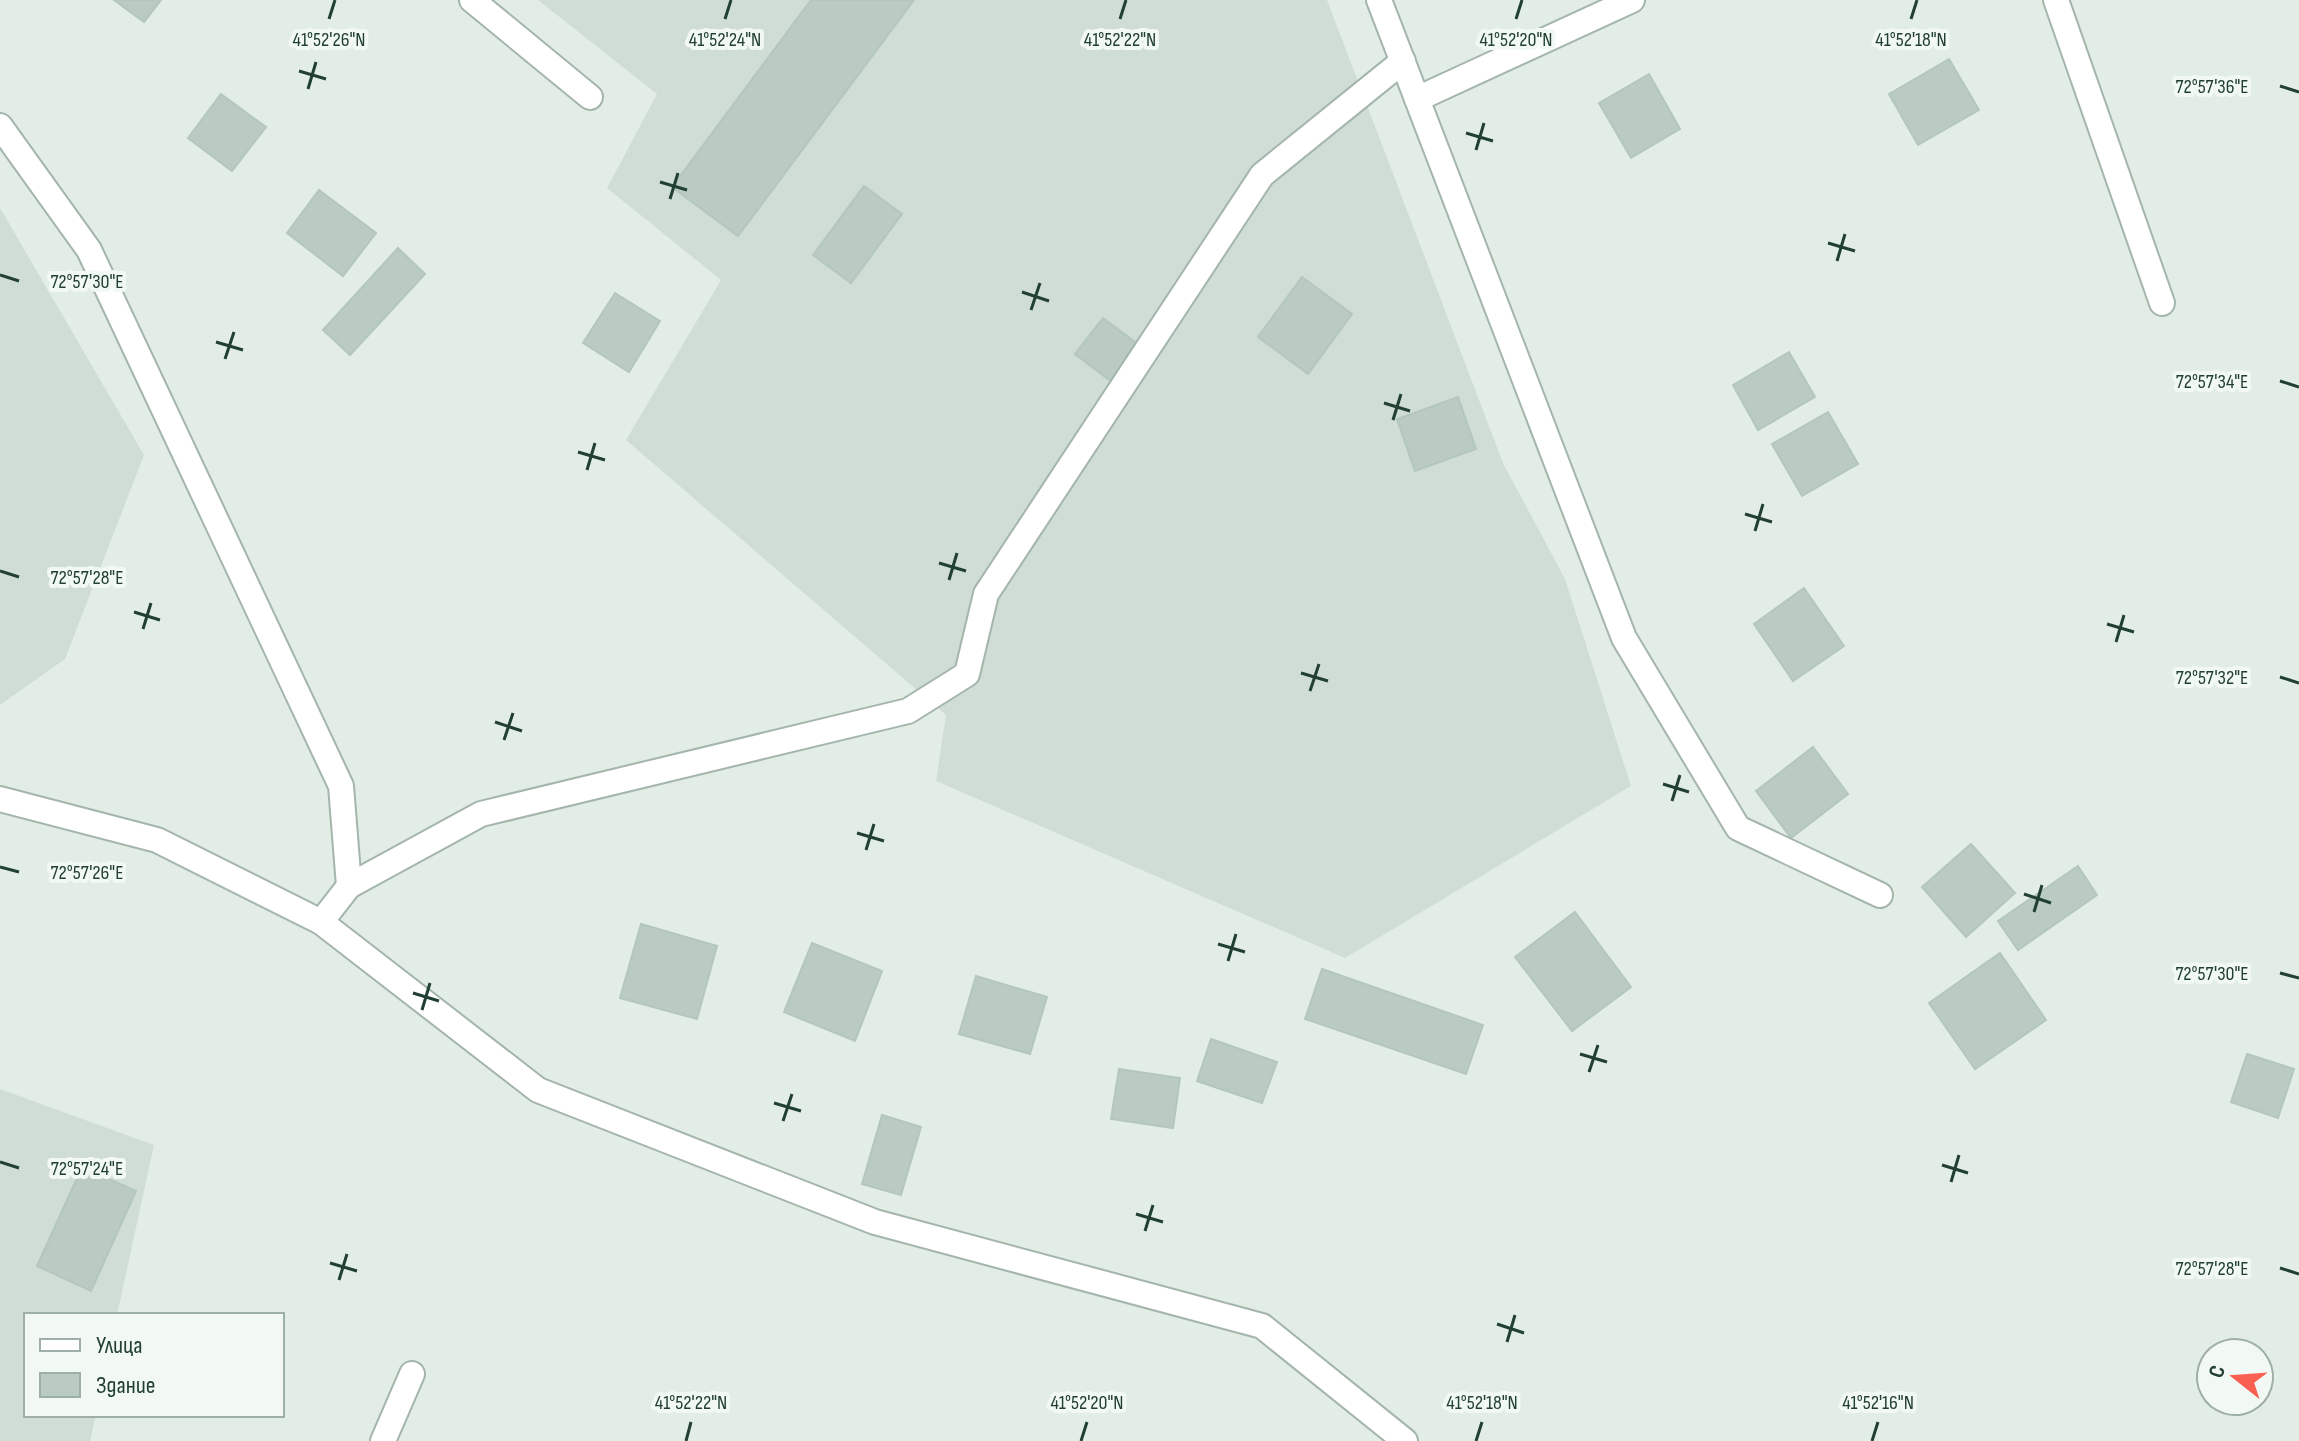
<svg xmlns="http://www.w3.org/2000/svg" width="2299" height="1441" font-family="'Sofia Sans Condensed',sans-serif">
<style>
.built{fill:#d0ddd5}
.building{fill:#bacbc1;stroke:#b4c7bc;stroke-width:2}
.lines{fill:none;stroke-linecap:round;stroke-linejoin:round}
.minor-casing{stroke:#a4b5ac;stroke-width:28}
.minor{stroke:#fff;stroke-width:24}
.ticks{fill:none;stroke:#213f32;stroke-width:3}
.ticks-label{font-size:20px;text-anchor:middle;fill:#213f32;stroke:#f2f9f5;stroke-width:8;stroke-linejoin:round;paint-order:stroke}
</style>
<rect width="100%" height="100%" fill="#e2ede6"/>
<g class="built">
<polygon points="538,0 1327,0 1503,463 1565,579 1631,786 1345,958 936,781 946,715 626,440 721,280 607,188 657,94"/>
<polygon points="0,208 144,455 65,659 0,705"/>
<polygon points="0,1089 154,1145 117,1315 26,1315 26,1415 96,1415 90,1441 0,1441"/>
</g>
<g class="building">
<polygon points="114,0 161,0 144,22"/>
<polygon points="811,0 914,0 738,236 672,187"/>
<polygon points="1949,59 1979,110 1918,145 1889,94"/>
<polygon points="1649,74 1680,129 1631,158 1599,103"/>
<polygon points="221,94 266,127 232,171 188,138"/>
<polygon points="864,186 902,214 851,283 813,255"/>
<polygon points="319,190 376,233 343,276 287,233"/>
<polygon points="398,248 425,274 350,355 323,330"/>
<polygon points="1302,277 1352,314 1308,374 1258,337"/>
<polygon points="615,293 660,321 629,372 583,343"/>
<polygon points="1103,318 1139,345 1112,382 1075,354"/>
<polygon points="1789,352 1815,397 1758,430 1733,385"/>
<polygon points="1458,397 1476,449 1415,471 1397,419"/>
<polygon points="1828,412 1858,464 1802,496 1772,444"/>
<polygon points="1804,588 1844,646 1793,681 1754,624"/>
<polygon points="1813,747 1848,794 1791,838 1756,791"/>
<polygon points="1971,844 2015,893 1966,937 1922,887"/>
<polygon points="2078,866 2097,895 2018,950 1998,921"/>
<polygon points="1575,912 1631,987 1572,1031 1515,957"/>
<polygon points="641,924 717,946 697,1019 620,998"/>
<polygon points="812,943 882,971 855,1041 784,1012"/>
<polygon points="2000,953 2046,1020 1975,1069 1929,1003"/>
<polygon points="1322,969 1483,1025 1466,1074 1305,1019"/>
<polygon points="976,976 1047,997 1030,1054 959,1034"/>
<polygon points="1211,1039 1277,1062 1262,1103 1197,1081"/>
<polygon points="2247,1054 2294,1069 2278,1118 2231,1102"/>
<polygon points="1119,1069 1180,1078 1173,1128 1111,1119"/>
<polygon points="882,1115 921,1127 901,1195 862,1184"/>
<polygon points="82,1167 136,1191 91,1291 37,1266"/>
</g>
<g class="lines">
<defs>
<g id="minor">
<polyline points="472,0 590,97"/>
<polyline points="1379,0 1624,638 1738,828 1880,895"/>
<polyline points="2056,0 2162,303"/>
<polyline points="1417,99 1632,0"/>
<polyline points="0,126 89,250 341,786 349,886 321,922"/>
<polyline points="0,799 157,840 321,922 538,1090 875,1222 1262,1326 1405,1441"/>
<polyline points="349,886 481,814 908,711 967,674 986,594 1262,175 1403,61"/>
<polyline points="383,1441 412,1374"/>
</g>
</defs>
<use href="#minor" class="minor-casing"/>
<use href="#minor" class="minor"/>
</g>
<path class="ticks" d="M329,19L335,0M725,19L731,0M1120,19L1126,0M1516,19L1522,0M1911,19L1917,0M299,71L326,79M2280,86L2299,92M308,89L316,62M1466,133L1493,141M1476,150L1484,123M660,182L687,190M670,199L678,173M1828,243L1855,251M1837,261L1845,234M0,275L19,281M1022,292L1049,301M1031,310L1040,283M216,342L243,350M225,359L234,332M2280,381L2299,387M1384,403L1410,411M1393,420L1401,394M578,452L605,460M587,470L595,443M1745,514L1772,522M1755,531L1763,504M939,563L966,571M0,571L19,577M949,580L957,553M134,612L160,620M2107,624L2134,632M143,629L151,603M2116,642L2124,615M1301,673L1328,681M2280,677L2299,683M1310,691L1319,664M495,722L522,731M504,740L513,713M1663,784L1689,792M1672,801L1680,775M857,833L884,841M866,850L874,824M0,867L19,872M2024,894L2051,903M2034,912L2042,885M1218,944L1245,952M1228,961L1236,934M2280,973L2299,978M413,993L439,1001M422,1010L430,983M1580,1054L1607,1062M1589,1072L1598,1045M774,1103L801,1111M783,1121L792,1094M0,1162L19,1168M1942,1165L1968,1173M1951,1182L1959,1155M1136,1214L1163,1222M1145,1231L1153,1205M330,1263L357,1271M2280,1268L2299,1274M339,1280L347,1254M1497,1324L1524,1333M1507,1342L1515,1315M686,1441L691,1422M1081,1441L1087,1422M1476,1441L1482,1422M1872,1441L1878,1422"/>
<g class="ticks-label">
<text x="329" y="46">41°52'26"N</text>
<text x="725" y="46">41°52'24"N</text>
<text x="1120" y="46">41°52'22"N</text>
<text x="1516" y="46">41°52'20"N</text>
<text x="1911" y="46">41°52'18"N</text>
<text x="2212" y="93">72°57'36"E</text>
<text x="87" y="288">72°57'30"E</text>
<text x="2212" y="388">72°57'34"E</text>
<text x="87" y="584">72°57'28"E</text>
<text x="2212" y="684">72°57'32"E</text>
<text x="87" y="879">72°57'26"E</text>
<text x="2212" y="980">72°57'30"E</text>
<text x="87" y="1175">72°57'24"E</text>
<text x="2212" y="1275">72°57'28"E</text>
<text x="691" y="1409">41°52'22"N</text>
<text x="1087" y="1409">41°52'20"N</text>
<text x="1482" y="1409">41°52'18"N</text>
<text x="1878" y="1409">41°52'16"N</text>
</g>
<rect x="24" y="1313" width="260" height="104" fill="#f2f9f5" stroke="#9eafa7" stroke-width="2"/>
<rect x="40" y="1339" width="40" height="12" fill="#ffffff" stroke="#9eafa7" stroke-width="2"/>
<text x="96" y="1353" font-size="24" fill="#213f32">Улица</text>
<rect x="40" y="1373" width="40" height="24" fill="#bacbc1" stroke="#9eafa7" stroke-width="2"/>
<text x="96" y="1393" font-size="24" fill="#213f32">Здание</text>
<g transform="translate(2235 1377) rotate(287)"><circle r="38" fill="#f2f9f5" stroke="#9eafa7" stroke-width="2"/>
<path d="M0-6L14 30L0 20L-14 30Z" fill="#fa6052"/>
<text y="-12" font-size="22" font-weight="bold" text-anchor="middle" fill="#213f32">С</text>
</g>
</svg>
